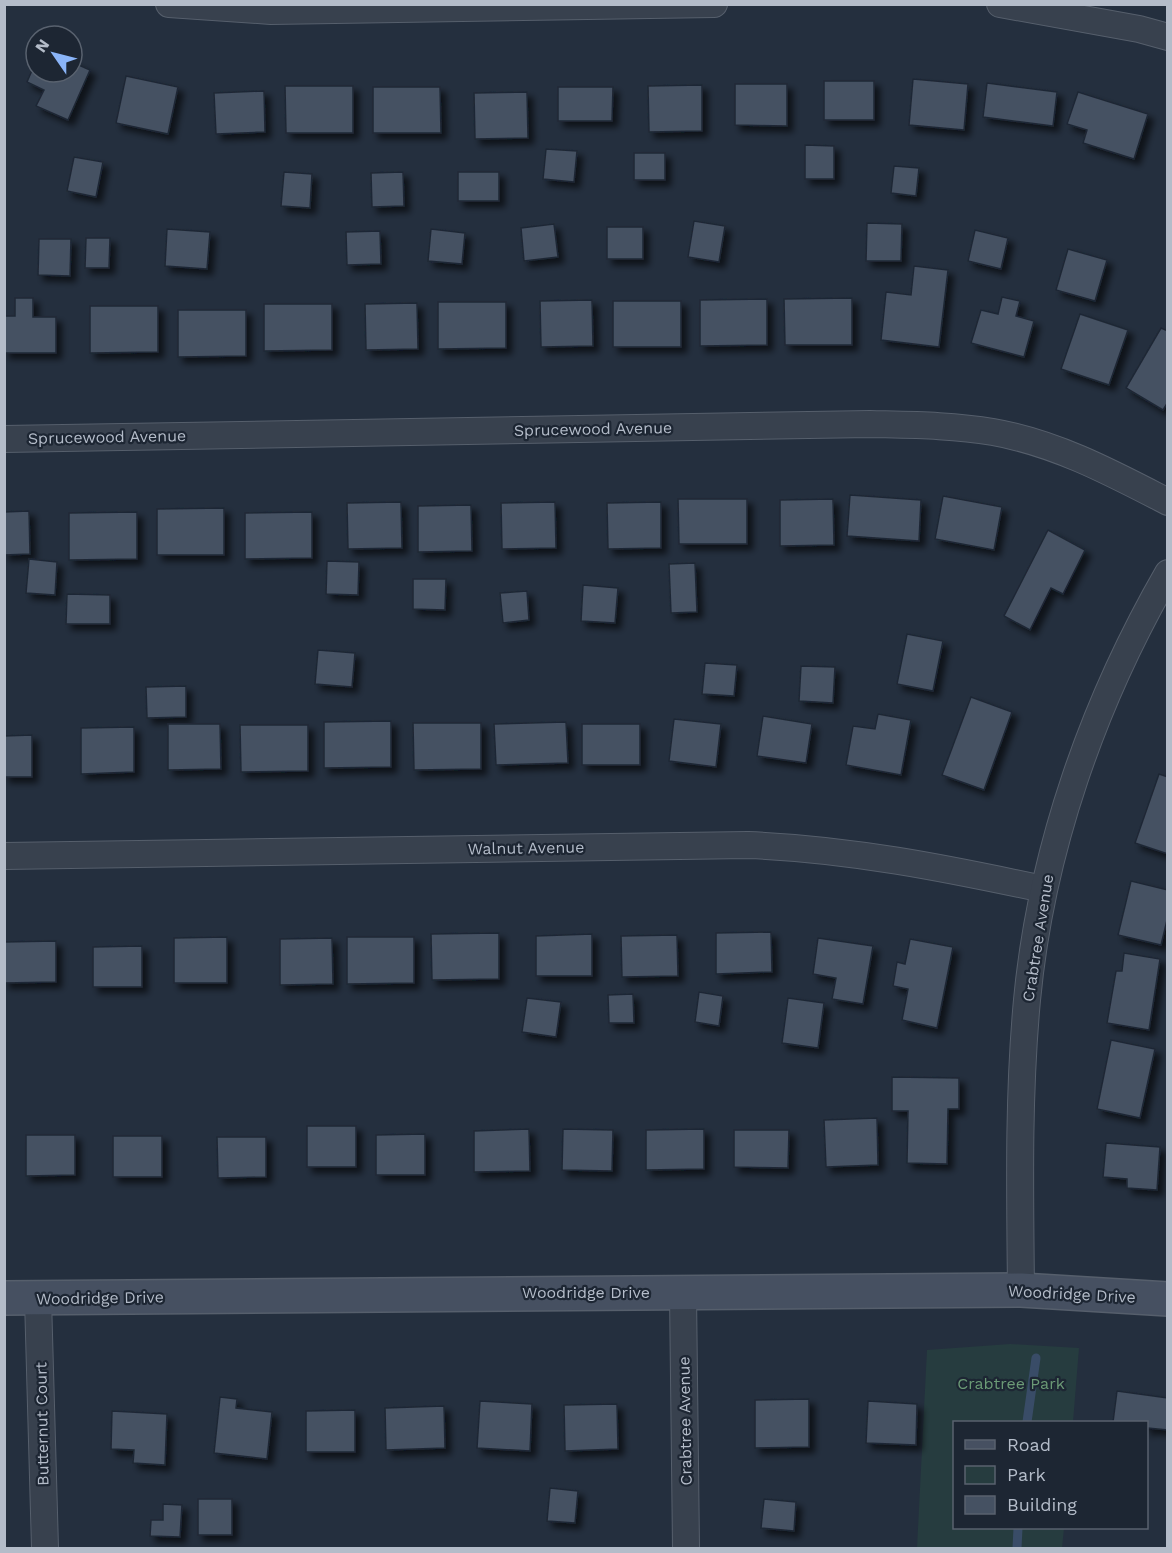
<svg xmlns="http://www.w3.org/2000/svg" width="1172" height="1553" font-family="'Work Sans',sans-serif">
<style>
.green{fill:#263c3f}
.lines{fill:none;stroke-linecap:round;stroke-linejoin:round}
.stream{stroke:#394c67;stroke-width:9}
.building{fill:#455162;stroke:#1f2835;stroke-width:1.5;filter:url(#shadow)}
.street-casing{stroke:#565f6c;stroke-width:28}
.secondary-casing{stroke:#565f6c;stroke-width:36}
.street{stroke:#38414e;stroke-width:26}
.secondary{stroke:#465061;stroke-width:33}
.labels{text-anchor:middle;dominant-baseline:central;stroke-width:4.5;stroke-linejoin:round;paint-order:stroke}
.street-label{font-size:16px;fill:#b4bcc9;stroke:#1d2633}
.park-label{font-size:16px;fill:#6b9a76;stroke:#1d2633}
</style>
<defs>
<filter id="shadow"><feDropShadow dx="5.5" dy="5.5" stdDeviation="3" flood-color="#0009"/></filter>
</defs>
<rect width="100%" height="100%" fill="#242f3e"/>
<polygon class="green" points="1010,1344 1079,1348 1073,1422 954,1422 954,1528 1064,1528 1062,1548 917,1548 927,1350"/>
<g class="lines">
<g class="stream">
<polyline points="1027,1422 1036,1358"/>
<polyline points="1017,1548 1018,1528"/>
</g>
</g>
<g class="building">
<polygon points="36,61 36,72 72,72 72,62 90,70 68,120 36,106 44,90 27,82"/>
<polygon points="126,76 178,87 168,134 116,123"/>
<polygon points="913,79 968,84 964,130 909,125"/>
<rect x="824" y="81" width="50" height="39"/>
<polygon points="987,83 1057,92 1053,126 983,117"/>
<polygon points="735,84 787,84 787,126 735,125"/>
<polygon points="702,85 702,131 649,132 648,86"/>
<polygon points="285,86 353,86 353,133 286,133"/>
<polygon points="373,87 440,87 441,133 373,133"/>
<polygon points="558,87 613,87 612,121 558,121"/>
<polygon points="264,91 265,132 216,134 214,93"/>
<polygon points="527,92 528,138 475,139 474,93"/>
<polygon points="1078,92 1148,114 1134,159 1083,143 1087,130 1067,124"/>
<polygon points="805,145 834,146 834,179 805,179"/>
<polygon points="546,149 577,151 574,182 543,179"/>
<rect x="634" y="153" width="31" height="27"/>
<polygon points="74,157 103,162 96,197 67,191"/>
<polygon points="894,166 919,168 916,196 891,193"/>
<polygon points="284,172 312,174 310,208 281,206"/>
<polygon points="403,172 404,206 372,207 371,173"/>
<rect x="458" y="172" width="41" height="29"/>
<polygon points="694,221 725,226 719,262 688,257"/>
<polygon points="867,223 902,224 901,261 866,261"/>
<polygon points="554,224 558,257 524,261 521,228"/>
<rect x="607" y="227" width="36" height="32"/>
<polygon points="167,229 210,232 207,269 165,266"/>
<polygon points="431,229 465,233 462,264 428,261"/>
<polygon points="975,230 1008,238 1001,269 968,261"/>
<polygon points="380,231 381,264 347,265 346,232"/>
<polygon points="86,238 110,238 109,268 85,268"/>
<polygon points="39,239 71,239 70,276 38,275"/>
<polygon points="1068,249 1107,260 1095,301 1056,290"/>
<polygon points="914,266 948,270 939,347 881,340 886,292 911,295"/>
<polygon points="1002,297 1020,301 1016,316 1034,321 1024,357 971,343 981,310 998,314"/>
<polygon points="15,298 33,298 33,317 56,317 56,353 4,353 4,316 15,316"/>
<polygon points="852,298 852,345 785,345 784,299"/>
<polygon points="767,299 767,345 700,346 700,300"/>
<polygon points="592,300 593,346 541,347 540,301"/>
<rect x="613" y="301" width="68" height="46"/>
<polygon points="438,302 506,302 506,348 438,349"/>
<polygon points="417,303 418,349 366,350 365,304"/>
<polygon points="264,304 332,304 332,350 264,351"/>
<polygon points="90,306 158,306 158,352 90,353"/>
<polygon points="178,310 246,310 246,356 178,357"/>
<polygon points="1080,314 1128,330 1109,385 1061,369"/>
<polygon points="1161,328 1168,331 1168,402 1163,410 1126,388"/>
<polygon points="850,495 921,500 919,541 847,536"/>
<polygon points="943,496 1002,507 994,550 935,539"/>
<polygon points="678,499 747,499 747,544 679,544"/>
<polygon points="833,499 834,545 780,546 780,500"/>
<polygon points="401,502 402,548 348,549 347,503"/>
<polygon points="555,502 556,548 502,549 501,503"/>
<polygon points="661,502 661,548 608,549 607,503"/>
<polygon points="471,505 472,551 418,552 418,506"/>
<polygon points="224,508 224,555 157,555 157,509"/>
<polygon points="29,511 30,554 4,555 4,512"/>
<polygon points="137,512 137,559 69,560 69,513"/>
<polygon points="312,512 312,558 245,559 245,513"/>
<polygon points="1048,530 1085,550 1063,594 1051,588 1030,630 1004,616"/>
<polygon points="29,559 57,562 55,595 26,593"/>
<polygon points="327,561 359,562 358,595 326,594"/>
<polygon points="695,563 697,612 671,613 669,564"/>
<polygon points="413,579 446,579 445,610 413,609"/>
<polygon points="583,585 618,588 615,623 581,621"/>
<polygon points="527,591 529,620 503,623 500,593"/>
<polygon points="67,594 110,595 110,624 66,624"/>
<polygon points="907,634 943,641 933,691 897,684"/>
<polygon points="318,650 355,653 352,687 315,684"/>
<polygon points="705,663 737,665 734,696 702,694"/>
<polygon points="801,666 835,667 833,703 799,701"/>
<polygon points="186,686 186,717 147,718 146,687"/>
<polygon points="971,697 1012,712 984,790 942,775"/>
<polygon points="878,714 911,720 901,775 846,765 853,726 875,729"/>
<polygon points="763,716 812,724 806,763 757,756"/>
<polygon points="674,719 721,724 716,767 669,761"/>
<polygon points="391,721 391,767 324,768 324,722"/>
<polygon points="566,722 568,763 496,765 494,724"/>
<polygon points="413,723 481,723 481,769 414,770"/>
<polygon points="168,724 220,724 221,769 168,770"/>
<rect x="582" y="724" width="58" height="41"/>
<polygon points="240,725 308,725 308,771 241,772"/>
<polygon points="134,727 134,772 81,774 81,728"/>
<polygon points="32,735 32,777 4,777 4,736"/>
<polygon points="1159,774 1168,777 1168,854 1135,843"/>
<polygon points="1131,881 1168,890 1168,916 1161,945 1118,935"/>
<polygon points="771,932 772,972 716,974 716,933"/>
<polygon points="499,933 499,979 432,980 431,934"/>
<polygon points="592,934 592,976 536,976 536,936"/>
<polygon points="677,935 678,976 622,977 621,936"/>
<polygon points="227,937 227,983 174,983 174,938"/>
<polygon points="347,937 414,937 414,983 347,984"/>
<polygon points="332,938 333,984 280,985 280,939"/>
<polygon points="818,938 873,946 863,1004 832,999 836,978 813,974"/>
<polygon points="910,939 953,947 937,1028 902,1020 908,989 893,986 897,962 905,964"/>
<polygon points="56,941 56,982 4,983 4,942"/>
<polygon points="142,946 142,987 93,987 93,947"/>
<polygon points="1124,953 1160,959 1149,1030 1107,1023 1116,971 1122,971"/>
<polygon points="699,992 723,996 719,1026 695,1022"/>
<polygon points="633,994 634,1023 609,1023 608,995"/>
<polygon points="527,998 561,1002 556,1037 522,1032"/>
<polygon points="788,998 824,1003 818,1048 782,1043"/>
<polygon points="1111,1040 1155,1049 1140,1118 1097,1109"/>
<polygon points="892,1077 959,1078 959,1109 948,1109 947,1164 907,1163 908,1111 892,1111"/>
<polygon points="877,1118 878,1165 826,1167 824,1120"/>
<rect x="307" y="1126" width="49" height="41"/>
<polygon points="529,1129 530,1171 474,1172 474,1131"/>
<polygon points="563,1129 613,1130 612,1171 562,1170"/>
<polygon points="704,1129 704,1169 646,1170 646,1130"/>
<polygon points="734,1130 789,1130 788,1168 734,1167"/>
<polygon points="425,1134 425,1175 376,1175 376,1135"/>
<polygon points="26,1135 75,1135 75,1175 26,1176"/>
<rect x="113" y="1136" width="49" height="41"/>
<polygon points="217,1137 266,1137 266,1177 218,1178"/>
<polygon points="1106,1143 1160,1147 1157,1190 1127,1188 1127,1179 1103,1177"/>
<polygon points="1117,1391 1168,1398 1168,1430 1148,1428 1146,1432 1146,1422 1113,1422"/>
<polygon points="220,1397 237,1399 236,1408 272,1412 267,1459 214,1453"/>
<polygon points="809,1399 809,1447 755,1448 755,1400"/>
<polygon points="480,1401 532,1404 530,1451 477,1448"/>
<polygon points="868,1401 917,1404 916,1445 866,1443"/>
<polygon points="617,1404 618,1449 565,1451 564,1405"/>
<polygon points="444,1406 445,1448 386,1450 385,1408"/>
<polygon points="355,1410 355,1452 306,1452 306,1411"/>
<polygon points="112,1411 167,1414 165,1465 133,1463 134,1450 111,1449"/>
<polygon points="550,1488 578,1491 575,1523 547,1521"/>
<rect x="198" y="1499" width="34" height="36"/>
<polygon points="764,1499 796,1502 794,1531 761,1528"/>
<polygon points="163,1504 182,1505 180,1537 150,1536 151,1520 163,1520"/>
</g>
<g class="lines">
<defs>
<g id="street">
<polyline points="169,4 271,11 714,4"/>
<polyline points="1000,4 1139,29 1168,37"/>
<path d="M4,439L870,424C911,425 952,425 993,432C1056,443 1112,473 1168,502"/>
<path d="M4,856L748,845C849,849 945,868 1043,889"/>
<path d="M1021,1290C1020,1193 1018,1097 1027,1000C1041,851 1093,703 1168,573"/>
<polyline points="683,1293 686,1548"/>
<polyline points="38,1299 45,1548"/>
</g>
<polyline id="secondary" points="4,1298 1021,1290 1168,1299"/>
</defs>
<use href="#street" class="street-casing"/>
<use href="#secondary" class="secondary-casing"/>
<use href="#street" class="street"/>
<use href="#secondary" class="secondary"/>
</g>
<g class="labels">
<g class="street-label">
<text transform="translate(593 429) rotate(-1)">Sprucewood Avenue</text>
<text transform="translate(107 437) rotate(-1)">Sprucewood Avenue</text>
<text transform="translate(526 848) rotate(-1)">Walnut Avenue</text>
<text transform="translate(1038 938) rotate(-81)">Crabtree Avenue</text>
<text x="586" y="1292">Woodridge Drive</text>
<text transform="translate(1072 1294) rotate(3)">Woodridge Drive</text>
<text transform="translate(100 1298) rotate(-1)">Woodridge Drive</text>
<text transform="translate(685 1421) rotate(-91)">Crabtree Avenue</text>
<text transform="translate(42 1424) rotate(-91)">Butternut Court</text>
</g>
<g class="park-label">
<text x="1011" y="1383">Crabtree Park</text>
</g>
</g>
<rect width="1172" height="1553" fill="none" stroke="#b4bcc9" stroke-width="12"/>
<rect x="953" y="1421" width="195" height="108" fill="#1d2633" stroke="#59626f" stroke-width="1.5"/>
<rect x="965" y="1440" width="30" height="9" fill="#465061" stroke="#59626f" stroke-width="1.5"/>
<text x="1007" y="1451" font-size="18" fill="#b4bcc9">Road</text>
<rect x="965" y="1466" width="30" height="18" fill="#263c3f" stroke="#59626f" stroke-width="1.5"/>
<text x="1007" y="1481" font-size="18" fill="#b4bcc9">Park</text>
<rect x="965" y="1496" width="30" height="18" fill="#455162" stroke="#59626f" stroke-width="1.5"/>
<text x="1007" y="1511" font-size="18" fill="#b4bcc9">Building</text>
<g transform="translate(54 54) rotate(305)"><circle r="28" fill="#1d2633" stroke="#59626f" stroke-width="1.5"/>
<path d="M0-4.5L10 22L0 15L-10 22Z" fill="#8ab4f8"/>
<text y="-9" font-size="16" font-weight="bold" text-anchor="middle" fill="#b4bcc9">N</text>
</g>
</svg>
